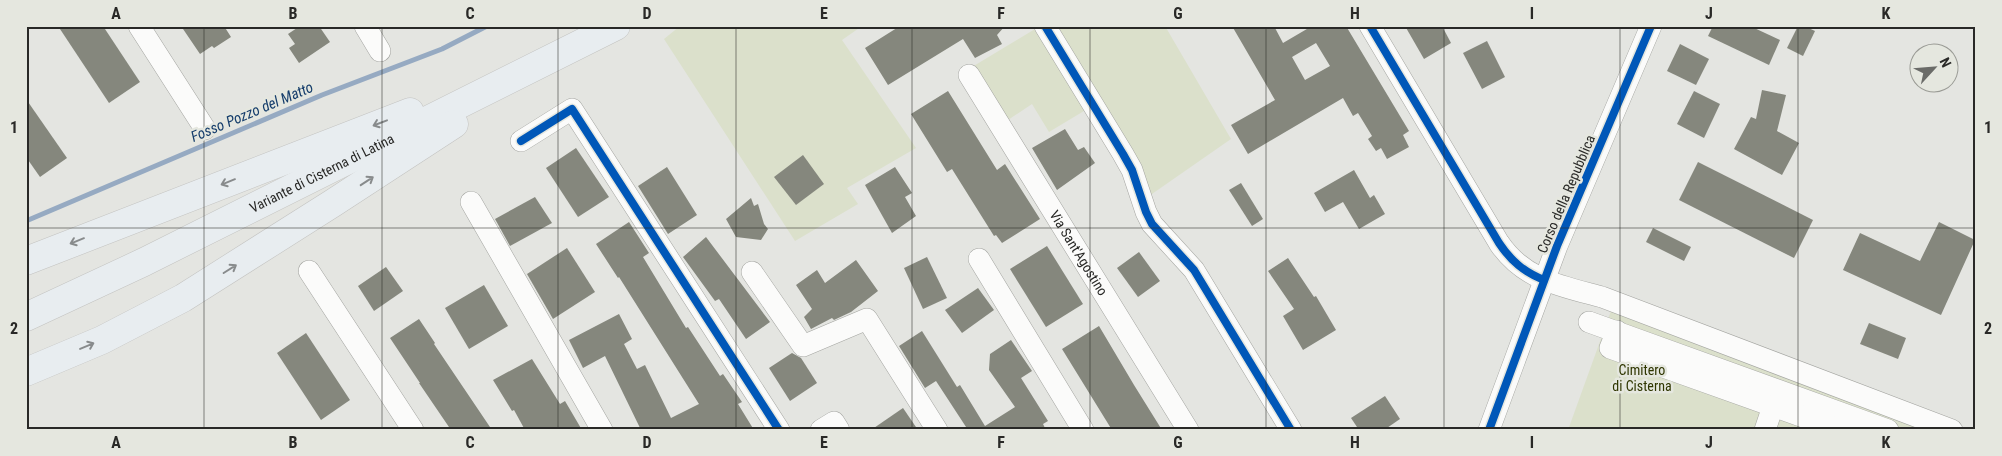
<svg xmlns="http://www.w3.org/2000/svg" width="2002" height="456" font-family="'Roboto Condensed',sans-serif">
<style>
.green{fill:#dbe0cb}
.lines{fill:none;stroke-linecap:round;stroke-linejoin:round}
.stream{stroke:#96aac2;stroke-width:5}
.building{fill:#85877d;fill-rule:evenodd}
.minor-casing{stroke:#a4a5a1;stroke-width:22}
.major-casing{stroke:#c3c3c1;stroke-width:29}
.minor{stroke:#fbfbfa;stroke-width:21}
.major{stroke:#e8edf0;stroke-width:28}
.cycleway-casing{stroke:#e5e7df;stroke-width:11}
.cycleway{stroke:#0057b8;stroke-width:8}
.oneway{stroke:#888b8c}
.grid{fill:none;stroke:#292927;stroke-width:1;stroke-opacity:0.55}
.labels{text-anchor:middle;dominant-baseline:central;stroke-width:5;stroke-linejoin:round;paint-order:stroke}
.street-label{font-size:14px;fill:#292927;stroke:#e5e7df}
.park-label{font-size:14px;fill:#2f3600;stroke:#e5e7df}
.water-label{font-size:15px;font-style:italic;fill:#143c6b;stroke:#e5e7df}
.neatline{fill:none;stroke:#292927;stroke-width:2}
.grid-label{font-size:16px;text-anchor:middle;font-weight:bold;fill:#292927}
</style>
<rect width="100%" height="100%" fill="#e4e5e1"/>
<g class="green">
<polygon points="680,26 862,26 842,40 916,148 847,188 858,204 795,241 664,39"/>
<polygon points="1040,26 1165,26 1231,139 1139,203 1089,108 1049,132 1032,104 1005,122 972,67"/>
<polygon points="1611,311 1928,430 1568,430"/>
</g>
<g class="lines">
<polyline class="stream" points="26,221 322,95 442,49 487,26"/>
</g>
<g class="building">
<polygon points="58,26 103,26 140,82 109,103"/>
<polygon points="181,26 224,26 231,37 214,48 212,46 200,54"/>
<polygon points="300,26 319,26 330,42 299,63 289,48 295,44 288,34"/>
<polygon points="900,26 1005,26 997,35 1002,44 975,58 963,39 888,85 865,48"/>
<path d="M1232,26H1274L1283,43L1312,26H1346L1409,131L1403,135L1409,147L1387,159L1381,148L1376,151L1368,139L1372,136L1358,113L1353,116L1343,98L1248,154L1231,125L1275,100ZM1316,43L1330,66L1305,80L1292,57Z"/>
<polygon points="1405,26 1442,26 1451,43 1424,59"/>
<polygon points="1713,26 1750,26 1780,40 1769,65 1708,36"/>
<polygon points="1798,26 1804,26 1815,31 1803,56 1787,48"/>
<polygon points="1487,41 1505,77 1482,89 1463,53"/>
<polygon points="1680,44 1709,59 1696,85 1667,71"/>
<polygon points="1762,90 1786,95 1777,131 1799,143 1782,175 1734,149 1751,117 1756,119"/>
<polygon points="948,91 997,170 1005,164 1040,219 1002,243 996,235 994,236 952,169 947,172 911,114"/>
<polygon points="1694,91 1720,104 1704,138 1677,124"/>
<polygon points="26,99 67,158 40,177 26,157"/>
<polygon points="1065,129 1078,150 1084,147 1095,163 1057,190 1032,148"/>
<polygon points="576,148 609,197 578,217 546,168"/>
<polygon points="803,155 824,184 796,205 774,177"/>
<polygon points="1698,162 1813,220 1794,258 1679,200"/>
<polygon points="667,167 697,215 668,234 638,186"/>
<polygon points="895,167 912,193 905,197 916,216 892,233 865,185"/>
<polygon points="1354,170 1370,198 1374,195 1385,214 1359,229 1343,202 1325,212 1314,193"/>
<polygon points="1241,183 1263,219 1252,226 1229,190"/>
<polygon points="535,197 552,223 510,246 495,219"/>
<polygon points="751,198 754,206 758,204 764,224 768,229 761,240 736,237 726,219"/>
<polygon points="629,222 649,253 643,257 686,328 688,327 720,376 723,374 742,402 738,404 754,430 641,430 605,356 583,368 569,340 619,314 632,339 624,344 637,369 645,365 671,418 699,404 619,277 618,278 596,244"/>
<polygon points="1939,222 1975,240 1941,315 1843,270 1860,233 1920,261"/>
<polygon points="1653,228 1691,247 1684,261 1646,242"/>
<polygon points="706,237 770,322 746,339 719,299 715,301 683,257"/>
<polygon points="1047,246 1083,304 1046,327 1010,269"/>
<polygon points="567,248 595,292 553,319 527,274"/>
<polygon points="1139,252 1160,281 1138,297 1117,268"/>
<polygon points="927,257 947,298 923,309 904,268"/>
<polygon points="1288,258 1314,297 1316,296 1336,330 1303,350 1283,316 1294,309 1268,271"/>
<polygon points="856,260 878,291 851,312 834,320 832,318 811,329 804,317 812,309 796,285 817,270 825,283"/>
<polygon points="386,267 403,291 374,311 358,286"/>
<polygon points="484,285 508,326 469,349 445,308"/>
<polygon points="978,288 994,310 962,333 945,310"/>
<polygon points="419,319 435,343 434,344 492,430 451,430 419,383 420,383 390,338"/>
<polygon points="1869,323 1906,338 1898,359 1860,344"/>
<polygon points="1099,326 1134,385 1162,430 1112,430 1062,349"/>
<polygon points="922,331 957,387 960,385 985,426 1015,407 989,370 990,354 1011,340 1032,371 1021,378 1048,421 1043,424 1046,430 968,430 936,381 925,388 899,346"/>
<polygon points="306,333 350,400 321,420 277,353"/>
<polygon points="792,353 801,358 817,383 790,401 769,368"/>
<polygon points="532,359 560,404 565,401 582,430 525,430 514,410 512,411 493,380"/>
<polygon points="1385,396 1400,419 1384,430 1359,430 1351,418"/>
<polygon points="903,408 918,430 871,430"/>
</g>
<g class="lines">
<defs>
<g id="minor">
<polyline points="139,26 205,129"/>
<polyline points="365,26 380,51"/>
<polyline points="1045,26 1123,154 1132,170 1146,212 1152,224 1194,270 1291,430"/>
<path d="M1370,26L1499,243C1524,280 1561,286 1602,297L1952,430"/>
<path id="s1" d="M969,75L1188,430"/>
<polyline points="521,141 572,109 779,430"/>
<polyline points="471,202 602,430"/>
<polyline points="979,259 1083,430"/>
<polyline points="309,271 413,430"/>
<polyline points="752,272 803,346 867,319 937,430"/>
<polyline points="1589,322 1888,430"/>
<polyline points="1617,331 1610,348 1840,430"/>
<polyline points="821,430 834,422 839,430"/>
<polyline points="1489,430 1557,246 1651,26"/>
<polyline points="1765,430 1773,406"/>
</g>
<g id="major">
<polyline points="26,261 410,112"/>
<path id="s2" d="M26,317L144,262L616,26"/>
<polyline points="26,372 102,340 183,298 333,203 454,124"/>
</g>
</defs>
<use href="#minor" class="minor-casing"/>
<use href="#major" class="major-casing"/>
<use href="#minor" class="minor"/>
<use href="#major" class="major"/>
<defs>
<g id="cycleway">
<polyline points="1045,26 1123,154 1132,170 1146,212 1152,224 1194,270 1291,430"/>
<path d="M1370,26L1499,243C1511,261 1524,272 1544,280"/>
<polyline points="521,141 572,109 779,430"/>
<polyline points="1489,430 1557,246 1651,26"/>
</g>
</defs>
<use href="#cycleway" class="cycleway-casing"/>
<use href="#cycleway" class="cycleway"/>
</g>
<defs><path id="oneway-shaft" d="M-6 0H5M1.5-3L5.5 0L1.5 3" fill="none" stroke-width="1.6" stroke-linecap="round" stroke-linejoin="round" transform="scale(1.25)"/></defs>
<g class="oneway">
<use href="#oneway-shaft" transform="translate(380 123) rotate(159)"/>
<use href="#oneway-shaft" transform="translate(367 181) rotate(-33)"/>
<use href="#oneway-shaft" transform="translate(228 182) rotate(158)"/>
<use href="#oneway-shaft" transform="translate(77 241) rotate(158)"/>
<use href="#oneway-shaft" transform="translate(230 269) rotate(-32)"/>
<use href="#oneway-shaft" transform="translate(87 346) rotate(-23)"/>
</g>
<path class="grid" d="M204,26V430M382,26V430M558,26V430M736,26V430M912,26V430M1090,26V430M1266,26V430M1444,26V430M1620,26V430M1798,26V430M26,228H1976"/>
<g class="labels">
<g class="street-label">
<text stroke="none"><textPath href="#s2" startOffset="329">Variante di Cisterna di Latina</textPath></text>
<text transform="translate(1566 194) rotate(-67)">Corso della Repubblica</text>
<text stroke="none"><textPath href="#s1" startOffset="209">Via Sant'Agostino</textPath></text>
</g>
<g class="park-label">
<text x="1642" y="370">Cimitero<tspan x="1642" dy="16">di Cisterna</tspan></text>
</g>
<g class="water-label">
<text transform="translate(252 112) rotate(-23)">Fosso Pozzo del Matto</text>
</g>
</g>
<rect width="2002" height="456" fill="none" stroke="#e5e7df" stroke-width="55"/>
<g transform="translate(1934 68) rotate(64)"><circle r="24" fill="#e5e7df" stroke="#9a9b95"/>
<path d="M0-4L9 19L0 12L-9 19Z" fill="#6a6b68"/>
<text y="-8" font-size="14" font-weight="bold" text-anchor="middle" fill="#292927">N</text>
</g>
<rect x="28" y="28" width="1946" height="400" class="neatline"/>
<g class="grid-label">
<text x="116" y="19">A</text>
<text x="293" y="19">B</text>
<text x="470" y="19">C</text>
<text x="647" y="19">D</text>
<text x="824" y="19">E</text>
<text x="1001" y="19">F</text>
<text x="1178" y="19">G</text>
<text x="1355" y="19">H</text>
<text x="1532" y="19">I</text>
<text x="1709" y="19">J</text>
<text x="1886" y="19">K</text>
<text x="14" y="133">1</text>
<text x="1988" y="133">1</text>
<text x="14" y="334">2</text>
<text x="1988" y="334">2</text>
<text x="116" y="448">A</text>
<text x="293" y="448">B</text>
<text x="470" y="448">C</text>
<text x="647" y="448">D</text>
<text x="824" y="448">E</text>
<text x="1001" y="448">F</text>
<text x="1178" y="448">G</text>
<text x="1355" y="448">H</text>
<text x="1532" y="448">I</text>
<text x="1709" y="448">J</text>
<text x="1886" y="448">K</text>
</g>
</svg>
